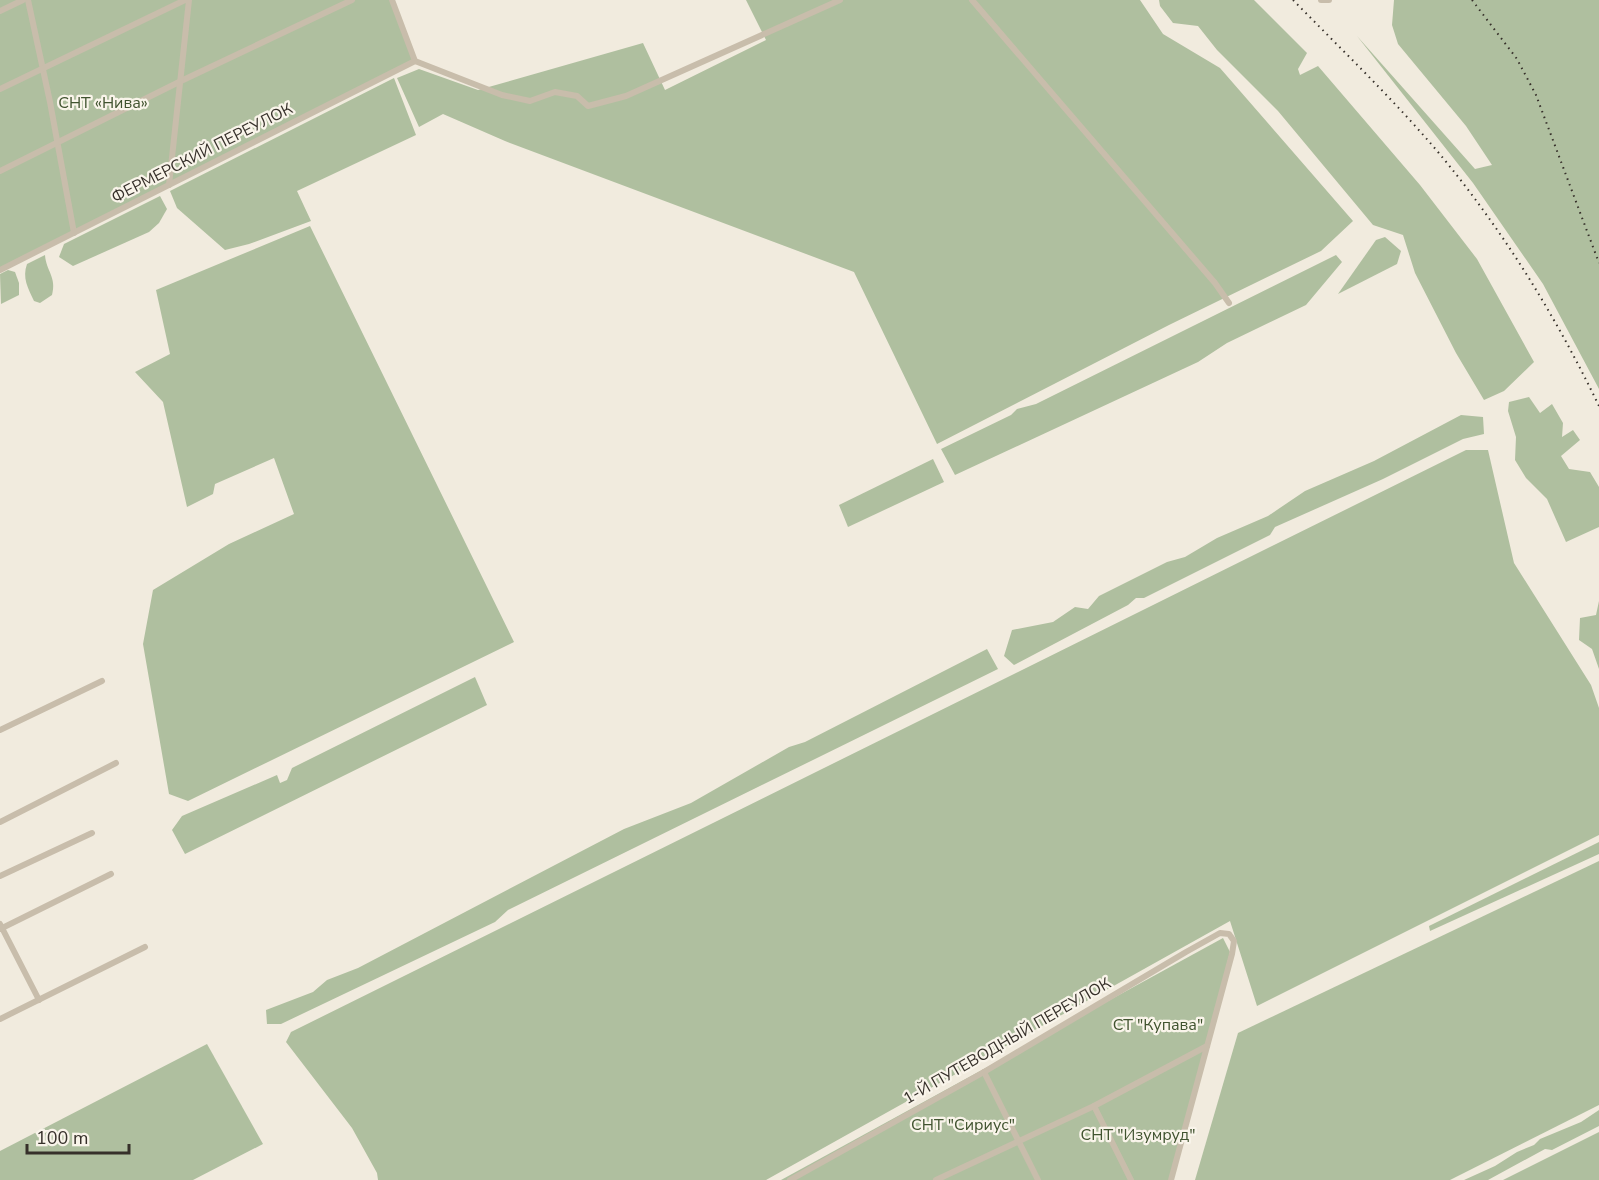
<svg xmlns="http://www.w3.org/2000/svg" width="1599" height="1180" font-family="'Nunito Sans',sans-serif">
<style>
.green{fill:#afbf9f}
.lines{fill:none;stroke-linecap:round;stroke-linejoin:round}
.street{stroke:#c8bdab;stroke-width:6}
.rail{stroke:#36302a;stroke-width:2;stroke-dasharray:1.5 4.5;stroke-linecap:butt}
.labels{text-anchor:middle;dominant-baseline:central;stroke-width:4.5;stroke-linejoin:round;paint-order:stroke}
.park-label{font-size:16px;fill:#40532f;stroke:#f9f4ea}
.street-label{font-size:16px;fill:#36302a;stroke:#f9f4ea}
</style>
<rect width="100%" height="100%" fill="#f1ebde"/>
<g class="green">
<polygon points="0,0 394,0 415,61 0,269"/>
<polygon points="746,0 1140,0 1163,34 1220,68 1353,221 1321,251 1169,325 937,444 854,272 505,141 443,114 419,127 397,78 419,69 478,90 643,43 665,90 766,40"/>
<polygon points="1159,0 1254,0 1307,53 1298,69 1300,75 1318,66 1420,185 1477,259 1534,362 1504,391 1484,400 1456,353 1415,273 1403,235 1373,225 1278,111 1217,50 1198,26 1173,23 1160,6"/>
<polygon points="1394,0 1599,0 1599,389 1543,284 1473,183 1357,36 1475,169 1492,165 1466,126 1398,44 1392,25"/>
<polygon points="394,78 416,135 297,191 311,221 249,244 225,250 177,208 170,191"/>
<polygon points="160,196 167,209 159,223 149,232 73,266 59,257 64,244"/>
<polygon points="310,226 514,642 188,801 169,794 143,644 153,590 229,544 294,514 274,458 215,484 213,494 187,507 163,402 135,372 170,354 156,290"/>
<polygon points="1385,237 1401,251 1397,264 1338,294 1376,240"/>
<path d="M45,255C46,271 57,277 52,295L40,303L34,301C28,288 22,278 27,264Z"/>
<polygon points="1336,255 1342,262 1306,305 1227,343 1198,362 955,475 941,449 1011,415 1017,409 1036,404"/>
<polygon points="8,270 15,272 19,283 19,295 1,304 0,274"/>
<polygon points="1529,397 1540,413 1552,404 1563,423 1562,437 1573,430 1580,440 1561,456 1569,469 1590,472 1599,487 1599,527 1566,542 1547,499 1526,478 1515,460 1516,437 1508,411 1509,402"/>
<polygon points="1461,415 1483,417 1484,434 1463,439 1383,479 1275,527 1270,535 1144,598 1136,598 1128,605 1014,665 1004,656 1012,630 1053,622 1075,607 1088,609 1099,596 1167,562 1185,557 1217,538 1268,516 1305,491 1374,461"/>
<polygon points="1466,450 1488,450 1514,563 1591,685 1599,708 1599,835 1257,1006 1230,921 766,1180 378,1180 377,1173 352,1128 286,1042 291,1032"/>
<polygon points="933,459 944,482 848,527 839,505"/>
<polygon points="1599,601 1599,669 1592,649 1579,640 1580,618 1596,615"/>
<polygon points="987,649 998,669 508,910 495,922 281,1024 267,1024 266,1010 313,992 327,980 358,968 624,829 691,803 789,747 805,742"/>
<polygon points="475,677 487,705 185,854 172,830 182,816 277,775 280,783 287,780 292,768"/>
<polygon points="1599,842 1599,854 1430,931 1429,926"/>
<polygon points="1599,861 1599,1105 1450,1180 1195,1180 1238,1033"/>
<polygon points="1223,938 1230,952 1172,1180 781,1180"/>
<polygon points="207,1044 263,1144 193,1180 0,1180 0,1151"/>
<polygon points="1599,1110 1599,1126 1552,1150 1545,1149 1488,1180 1464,1180 1495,1166 1517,1152 1534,1145 1540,1139 1581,1122"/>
<polygon points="1599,1132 1599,1180 1503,1180"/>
</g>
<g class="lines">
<g class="street">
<polyline points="28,0 50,102 74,233"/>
<polyline points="392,0 415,61 502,95 530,101 555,92 577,96 588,106 626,96 840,0"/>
<polyline points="972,0 1215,283 1229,303"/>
<polyline points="1321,0 1329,0"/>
<polyline points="0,11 23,0"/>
<polyline points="0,89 185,0"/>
<polyline points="0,171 181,81 352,0"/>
<polyline points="169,185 189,0"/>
<polyline points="0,270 415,61"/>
<polyline points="0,730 102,681"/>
<polyline points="0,822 116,763"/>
<polyline points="0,876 92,833"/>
<polyline points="0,924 39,1000"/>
<polyline points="0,929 111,874"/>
<polyline points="0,1019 145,947"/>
<polyline points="984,1072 1038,1180"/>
<polyline points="1094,1106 1131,1180"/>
<polyline points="790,1180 984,1072 1186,952 1220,933 1229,934 1234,941 1232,954 1171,1180"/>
<polyline points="936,1180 1094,1106 1207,1046"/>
</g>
<g class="rail">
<path d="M1293,0C1342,50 1393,99 1438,152C1503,230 1555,315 1599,406"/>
<polyline points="1472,0 1517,59 1536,95 1599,263"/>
</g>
</g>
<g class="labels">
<g class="park-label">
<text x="103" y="103">СНТ «Нива»</text>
<text x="1158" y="1025">СТ "Купава"</text>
<text x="963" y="1125">СНТ "Сириус"</text>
<text x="1138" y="1135">СНТ "Изумруд"</text>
</g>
<g class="street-label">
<text transform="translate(202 153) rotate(-27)">ФЕРМЕРСКИЙ ПЕРЕУЛОК</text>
<text transform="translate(1007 1041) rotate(-30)">1-Й ПУТЕВОДНЫЙ ПЕРЕУЛОК</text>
</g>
</g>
<path d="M27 1144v9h102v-9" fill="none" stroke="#36302a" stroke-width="3"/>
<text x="36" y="1144" font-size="18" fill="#36302a" stroke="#f9f4ea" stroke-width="4.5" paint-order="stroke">100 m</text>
</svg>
